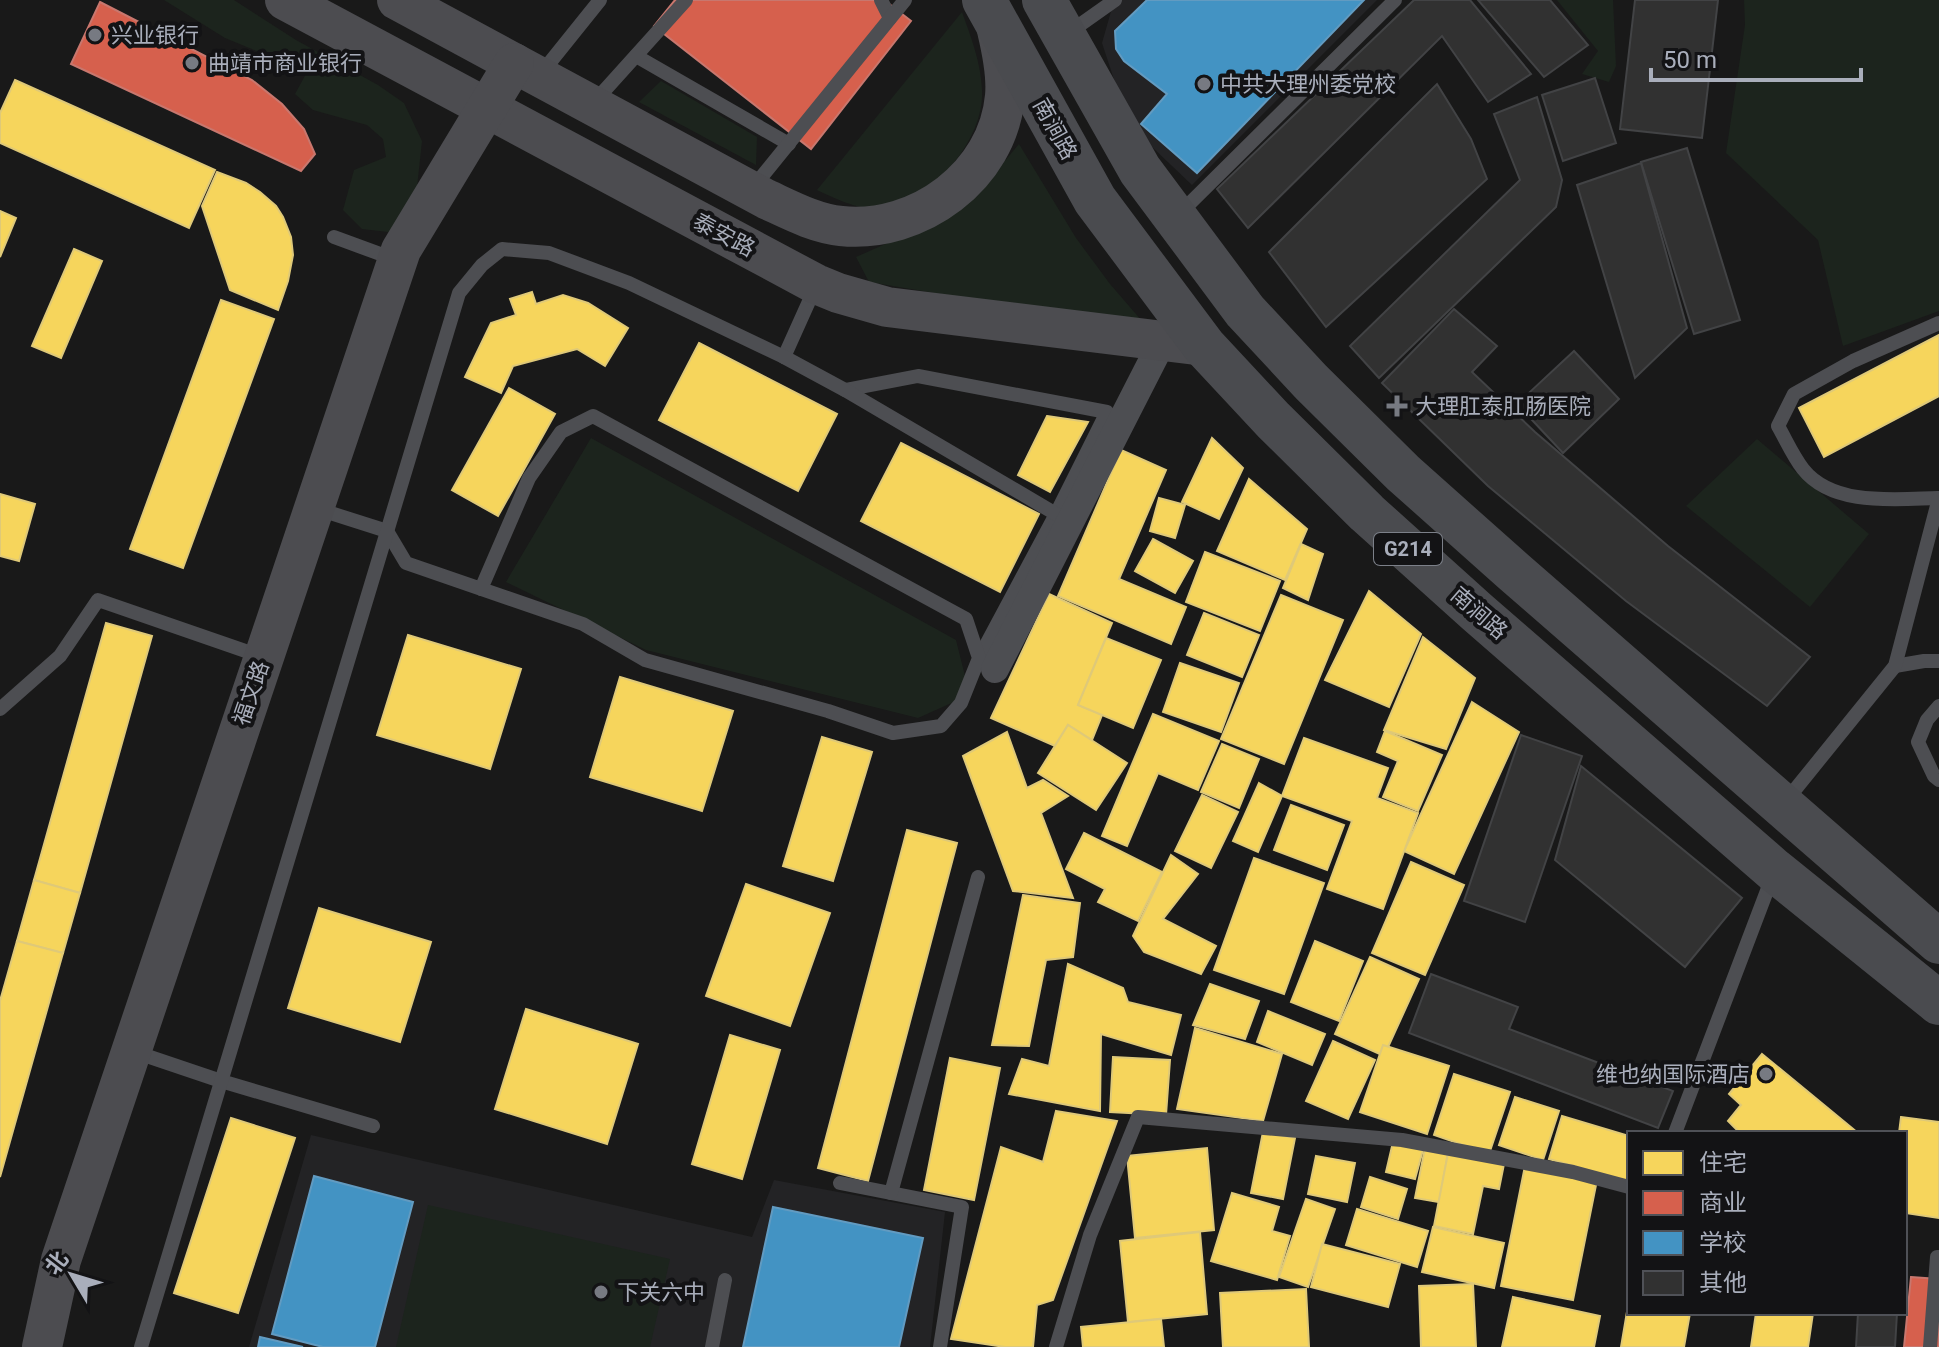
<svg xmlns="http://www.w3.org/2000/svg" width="1939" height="1347" font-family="Roboto,'Noto Sans SC',sans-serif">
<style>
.built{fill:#232325}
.green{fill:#1c241d}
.homes{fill:#f6d55c;stroke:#dfc978;stroke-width:2}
.shops{fill:#d6604d;stroke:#c8776e;stroke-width:2}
.schools{fill:#4393c3;stroke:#629bc1;stroke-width:2}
.building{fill:#313131;stroke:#424345;stroke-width:2}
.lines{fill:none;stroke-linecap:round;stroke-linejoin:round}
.lane{stroke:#4d4e52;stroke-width:14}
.street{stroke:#4d4e52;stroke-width:28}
.secondary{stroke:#4c4c50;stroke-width:40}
.highway{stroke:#4a4b4f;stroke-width:44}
.poi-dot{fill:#777a82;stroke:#131315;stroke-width:3}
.labels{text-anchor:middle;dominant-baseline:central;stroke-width:8;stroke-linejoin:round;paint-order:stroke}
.shield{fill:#131315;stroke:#7c8089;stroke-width:2}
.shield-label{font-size:20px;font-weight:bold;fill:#a9aebb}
.poi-label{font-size:22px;fill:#a9aebb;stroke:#131315;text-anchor:start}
.street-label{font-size:22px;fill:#a9aebb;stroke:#131315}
</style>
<rect width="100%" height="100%" fill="#191919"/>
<g class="built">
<polygon points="1113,0 1377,0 1192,185 1129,125 1102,43 1114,1"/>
<polygon points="311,1135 752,1237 774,1180 945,1212 930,1347 249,1347"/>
</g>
<g class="green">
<polygon points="164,0 234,0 296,40 378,85 404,103 422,141 415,206 405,229 388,232 362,229 343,210 354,170 386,157 383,139 367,125 313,110 295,94 307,72 225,38"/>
<polygon points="1557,0 1613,0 1616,66 1609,82 1582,74 1598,51"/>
<polygon points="1744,0 1939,0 1939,311 1843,346 1818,240 1726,153 1745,25"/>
<path d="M962,12C971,37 981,63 982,90C985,140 931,202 882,209C863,212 834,198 817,190Z"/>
<polygon points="661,81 757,137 756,165 639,102"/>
<polygon points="1019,144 1076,238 1110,284 1142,321 1024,308 869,282 856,257 917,230 988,181"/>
<polygon points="591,438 956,640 965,676 956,701 918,718 646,650 506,582"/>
<polygon points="1757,439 1869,534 1810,607 1686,506"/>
<polygon points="428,1205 670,1259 650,1347 396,1347"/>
</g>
<g class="homes">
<polygon points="15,80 215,170 189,228 0,143 0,113"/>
<polygon points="217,172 246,183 260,192 276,206 283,217 291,237 293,255 288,281 278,310 230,290 202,206"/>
<polygon points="0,211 16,218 0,257"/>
<polygon points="74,249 102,261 61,358 32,346"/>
<polygon points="532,292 536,304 563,295 588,303 628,328 605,366 577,349 513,366 501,393 465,377 491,323 516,315 510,299"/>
<polygon points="221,300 274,319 183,568 130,549"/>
<polygon points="1939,335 1939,396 1824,457 1799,408"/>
<polygon points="699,343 837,414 798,491 659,420"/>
<polygon points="509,388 555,414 498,516 452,490"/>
<polygon points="1047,416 1088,422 1050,492 1018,475"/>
<polygon points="1212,438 1243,468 1219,519 1182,502"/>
<polygon points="901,443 1039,514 1000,592 861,521"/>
<polygon points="1121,450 1166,470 1119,579 1186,607 1171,644 1058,596"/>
<polygon points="1249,479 1307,529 1285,580 1217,551"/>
<polygon points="0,494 35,504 19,561 0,556"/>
<polygon points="1159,498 1185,505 1175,538 1150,531"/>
<polygon points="1153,539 1193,561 1175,593 1135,571"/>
<polygon points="1301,544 1323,554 1308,600 1283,588"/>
<polygon points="1205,552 1280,581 1260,631 1186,602"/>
<polygon points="1369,591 1421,634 1389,707 1325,680"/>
<polygon points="1049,594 1112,623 1078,705 1102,715 1092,740 1068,725 1055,746 991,718"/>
<polygon points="1281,595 1343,620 1284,764 1221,739"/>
<polygon points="1204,613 1259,635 1242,677 1187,655"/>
<polygon points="106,623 152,636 80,893 34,880"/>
<polygon points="408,635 521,669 490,769 377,735"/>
<polygon points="1423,637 1475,678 1446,749 1384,730"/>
<polygon points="1106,638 1161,660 1133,728 1078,705"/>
<polygon points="1180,663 1239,683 1221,732 1163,712"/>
<polygon points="620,677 733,711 702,811 590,777"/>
<polygon points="1472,702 1519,732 1454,874 1404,851"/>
<polygon points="1153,714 1219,741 1198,790 1158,773 1127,846 1102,836"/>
<polygon points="1068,725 1127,763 1096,810 1038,773"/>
<polygon points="1385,731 1442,755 1418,811 1383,797 1398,761 1377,752"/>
<polygon points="1007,732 1027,788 1043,780 1068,796 1041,813 1073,898 1013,891 963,756"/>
<polygon points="822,737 872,752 833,881 783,866"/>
<polygon points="1304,738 1388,768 1377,798 1418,813 1383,909 1327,889 1352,821 1282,796"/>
<polygon points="1222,744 1259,759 1239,808 1201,792"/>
<polygon points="1259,783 1282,796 1258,852 1233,841"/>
<polygon points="1202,795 1238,812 1211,868 1175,851"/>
<polygon points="1291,805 1344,825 1327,870 1274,850"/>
<polygon points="907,830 957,843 868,1181 818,1168"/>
<polygon points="1084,833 1162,872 1138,921 1098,902 1105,889 1066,869"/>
<polygon points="1171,855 1198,874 1163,919 1216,946 1201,974 1144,952 1133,936"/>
<polygon points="1254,858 1324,883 1284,994 1214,970"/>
<polygon points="1411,862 1464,885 1425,975 1372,953"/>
<polygon points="34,880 80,893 63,953 17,941"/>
<polygon points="746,884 830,913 790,1026 706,996"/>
<polygon points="1023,895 1080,903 1073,957 1046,960 1029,1046 992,1045"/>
<polygon points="319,908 431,942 400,1042 288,1008"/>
<polygon points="17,941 63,953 0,1177 0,1001"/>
<polygon points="1315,941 1363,961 1339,1021 1291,1002"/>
<polygon points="1370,957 1419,979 1384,1056 1335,1034"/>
<polygon points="1068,964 1123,988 1128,1002 1181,1015 1171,1055 1101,1034 1100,1111 1009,1094 1022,1059 1049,1066"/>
<polygon points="1210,984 1259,1001 1245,1039 1193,1025"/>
<polygon points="526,1009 638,1044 607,1144 495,1109"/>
<polygon points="1268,1011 1325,1034 1312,1065 1257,1042"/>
<polygon points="1195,1028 1282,1054 1263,1121 1177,1109"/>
<polygon points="730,1035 780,1050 742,1179 692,1164"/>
<polygon points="1333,1041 1375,1060 1348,1119 1306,1101"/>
<polygon points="1383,1045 1449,1066 1427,1134 1360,1112"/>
<polygon points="1762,1054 1858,1133 1740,1133 1728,1121 1741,1105 1729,1094"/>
<polygon points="1113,1057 1170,1060 1166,1115 1110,1112"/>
<polygon points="950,1058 1000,1068 974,1200 924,1190"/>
<polygon points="1454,1074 1510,1092 1489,1154 1434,1135"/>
<polygon points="1515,1097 1559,1111 1543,1160 1499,1145"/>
<polygon points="1056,1111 1117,1121 1053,1300 1037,1305 1033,1347 1005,1347 951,1339 1001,1147 1043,1162"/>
<polygon points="1562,1116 1629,1136 1629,1182 1549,1159"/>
<polygon points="1901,1117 1939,1122 1939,1218 1905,1213 1905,1133 1899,1133"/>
<polygon points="231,1118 295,1138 238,1313 174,1293"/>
<polygon points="1263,1132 1295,1138 1283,1199 1251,1193"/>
<polygon points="1393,1142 1423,1150 1415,1179 1386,1172"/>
<polygon points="1207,1148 1214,1230 1135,1238 1127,1156"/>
<polygon points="1425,1148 1448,1153 1439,1202 1415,1198"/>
<polygon points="1448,1153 1504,1164 1499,1189 1483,1186 1473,1234 1434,1226"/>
<polygon points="1316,1156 1355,1163 1347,1202 1308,1194"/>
<polygon points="1525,1166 1597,1180 1573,1300 1501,1286"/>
<polygon points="1370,1177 1407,1189 1398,1219 1361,1207"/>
<polygon points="1232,1193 1279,1207 1272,1231 1290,1236 1277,1280 1211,1261"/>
<polygon points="1306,1199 1335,1209 1308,1287 1279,1277"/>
<polygon points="1357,1209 1428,1231 1417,1267 1346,1245"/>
<polygon points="1433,1227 1504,1243 1494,1288 1422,1272"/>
<polygon points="1200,1232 1207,1314 1128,1322 1120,1241"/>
<polygon points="1322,1244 1400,1264 1388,1307 1311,1287"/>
<polygon points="1473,1284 1476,1347 1421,1347 1419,1286"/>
<polygon points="1306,1289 1309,1347 1223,1347 1220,1293"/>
<polygon points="1513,1297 1600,1316 1594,1347 1502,1347"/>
<polygon points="1629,1300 1629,1313 1690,1313 1684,1347 1621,1347"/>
<polygon points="1756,1313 1813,1313 1808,1347 1751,1347"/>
<polygon points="1161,1319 1164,1347 1083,1347 1081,1327"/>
</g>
<g class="shops">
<polygon points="675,0 884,0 911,21 811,149 654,26"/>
<polygon points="100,2 252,80 282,104 304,129 315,154 301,171 71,64"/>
<polygon points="1911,1277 1939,1279 1939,1347 1904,1347"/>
</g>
<g class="schools">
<polygon points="1147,0 1364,0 1197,173 1141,124 1167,94 1124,61 1116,49 1115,31"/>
<polygon points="314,1176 413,1202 375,1347 323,1347 272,1334"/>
<polygon points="773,1207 923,1238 899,1347 743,1347"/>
<polygon points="260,1337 303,1347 258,1347"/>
</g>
<g class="building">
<polygon points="1414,0 1470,0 1531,74 1488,102 1442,36 1248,228 1217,189"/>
<polygon points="1478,0 1550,0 1588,45 1544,77"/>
<polygon points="1635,0 1718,0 1702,138 1620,129"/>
<polygon points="1595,78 1616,143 1563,161 1542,95"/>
<polygon points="1437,84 1471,139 1487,179 1326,327 1269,252"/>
<polygon points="1537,97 1562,180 1556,207 1379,378 1350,346 1520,180 1494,114"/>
<polygon points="1687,148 1740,320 1694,334 1641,162"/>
<polygon points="1641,163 1687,328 1635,378 1577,185"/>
<polygon points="1454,309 1497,346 1472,372 1535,432 1668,546 1810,657 1767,706 1626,601 1488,486 1382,383"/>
<polygon points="1574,351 1619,399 1563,453 1517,404"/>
<polygon points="1521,735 1582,756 1525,922 1464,901"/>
<polygon points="1581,766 1742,898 1685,967 1555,860"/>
<polygon points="1431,974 1518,1007 1509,1029 1673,1091 1658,1128 1409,1033"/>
<polygon points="1858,1313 1897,1313 1895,1347 1856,1347"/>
</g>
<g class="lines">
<g class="lane">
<polyline points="881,0 890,18"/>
<polyline points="1067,34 1115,0"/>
<polyline points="636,56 789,144"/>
<polyline points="539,76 600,0"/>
<polyline points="595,101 686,0"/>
<polyline points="751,190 905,0"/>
<polyline points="1178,215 1395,0"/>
<polyline points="334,237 394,259"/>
<polyline points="784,357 815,288"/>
<polyline points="845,390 918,376 1107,412 1056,514 979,658"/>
<path d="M1938,498C1896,499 1833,507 1803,469C1793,456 1786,440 1778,426L1794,394L1853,361L1939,323"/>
<polyline points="318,509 387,531 406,563 583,624 645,660 828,711 893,733 941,726 961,703 979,658 966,619 593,416 561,432 529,478 481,589"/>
<polyline points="1895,666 1924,661 1939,661"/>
<polyline points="1939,706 1927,720 1918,742 1934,776 1939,780"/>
<polyline points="0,709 60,656 98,600 263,657"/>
<polyline points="1785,802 1895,666 1939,498"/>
<polyline points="135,1052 221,1081 373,1126"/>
<polyline points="1675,1133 1773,875"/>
<polyline points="840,1183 962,1207 940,1347"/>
<polyline points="891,1193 978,877"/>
<polyline points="141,1347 459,293 482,265 502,249 549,253 629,283 784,357 845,390 1056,514"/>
<polyline points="712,1347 725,1280"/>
<polyline points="1056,1347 1090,1235 1138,1117 1402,1140 1573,1172 1629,1187"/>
<polyline points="1930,1347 1937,1257 1939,1257"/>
</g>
<polyline class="street" points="995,669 1162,342"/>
<g class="secondary">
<polyline points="285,0 816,284 838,293 887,307 1204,346"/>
<path d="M397,0L766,199C790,210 814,223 841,226C918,234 998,176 1005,96C1007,74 1002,51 997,30"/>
<polyline points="42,1347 61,1260 401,250 514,63"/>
</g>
<g class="highway">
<polyline points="984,0 1095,200 1204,346 1273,420 1367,513 1477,612 1774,870 1939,1003"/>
<polyline points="1044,0 1140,170 1245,311 1311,382 1403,473 1513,571 1939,942"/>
</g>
</g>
<g class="poi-dot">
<circle cx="95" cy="35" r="8"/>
<circle cx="192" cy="63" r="8"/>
<circle cx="1204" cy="84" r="8"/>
<path d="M1393 394h8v8h8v8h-8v8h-8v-8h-8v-8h8z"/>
<circle cx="1766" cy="1074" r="8"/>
<circle cx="601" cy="1292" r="8"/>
</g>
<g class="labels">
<rect class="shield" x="1374" y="533" width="68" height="32" rx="6"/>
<g class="shield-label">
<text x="1408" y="549">G214</text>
</g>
<g class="poi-label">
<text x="111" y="35">兴业银行</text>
<text x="208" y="63">曲靖市商业银行</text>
<text x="1220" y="84">中共大理州委党校</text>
<text x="1415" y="406">大理肛泰肛肠医院</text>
<text x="1750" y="1074" text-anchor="end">维也纳国际酒店</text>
<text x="617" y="1292">下关六中</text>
</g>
<g class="street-label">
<text transform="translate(1055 129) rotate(61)">南涧路</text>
<text transform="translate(724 235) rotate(28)">泰安路</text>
<text transform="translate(1479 613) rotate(41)">南涧路</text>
<text transform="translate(251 693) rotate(-71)">福文路</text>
</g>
</g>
<rect x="1627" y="1131" width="280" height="184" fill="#131315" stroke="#4f5157" stroke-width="2"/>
<rect x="1643" y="1151" width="40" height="24" fill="#f6d55c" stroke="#4f5157" stroke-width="2"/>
<text x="1699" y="1171" font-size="24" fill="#a9aebb">住宅</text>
<rect x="1643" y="1191" width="40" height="24" fill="#d6604d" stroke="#4f5157" stroke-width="2"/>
<text x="1699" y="1211" font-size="24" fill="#a9aebb">商业</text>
<rect x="1643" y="1231" width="40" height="24" fill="#4393c3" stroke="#4f5157" stroke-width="2"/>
<text x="1699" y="1251" font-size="24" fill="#a9aebb">学校</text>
<rect x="1643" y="1271" width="40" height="24" fill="#313131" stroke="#4f5157" stroke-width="2"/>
<text x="1699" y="1291" font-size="24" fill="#a9aebb">其他</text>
<g transform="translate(72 1275) rotate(308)" stroke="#131315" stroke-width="6" paint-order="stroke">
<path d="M0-6L14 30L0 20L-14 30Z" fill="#a9aebb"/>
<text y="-12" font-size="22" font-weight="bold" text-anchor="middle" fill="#a9aebb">北</text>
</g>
<path d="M1651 68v12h210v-12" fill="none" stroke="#a9aebb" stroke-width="4"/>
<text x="1663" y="68" font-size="24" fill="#a9aebb" stroke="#131315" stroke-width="6" paint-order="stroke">50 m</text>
</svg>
